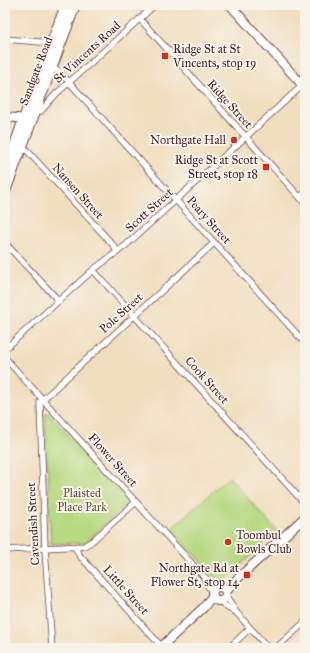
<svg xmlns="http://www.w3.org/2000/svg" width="310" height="653" font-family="'IM FELL Great Primer',serif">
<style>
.green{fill:#b6d981;stroke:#807c56}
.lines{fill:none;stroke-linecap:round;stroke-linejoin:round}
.street-casing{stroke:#633c41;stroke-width:7}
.secondary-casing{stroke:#633c41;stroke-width:10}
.highway-casing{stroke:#633c41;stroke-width:12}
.street{stroke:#fff;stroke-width:5.5}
.secondary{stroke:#fff;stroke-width:8}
.highway{stroke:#fff;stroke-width:10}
.poi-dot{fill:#c8321e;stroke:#f7f3e8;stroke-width:1.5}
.labels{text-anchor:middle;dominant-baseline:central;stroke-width:4;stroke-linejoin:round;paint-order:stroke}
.poi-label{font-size:12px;fill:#4a1f2b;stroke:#f7f3e8;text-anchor:end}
.street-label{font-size:12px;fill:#4a1f2b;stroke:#f7f3e8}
.park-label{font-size:12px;fill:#654e40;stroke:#f7f3e8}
</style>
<rect width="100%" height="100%" fill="#f7f3e8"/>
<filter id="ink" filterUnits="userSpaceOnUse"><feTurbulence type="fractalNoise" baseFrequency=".025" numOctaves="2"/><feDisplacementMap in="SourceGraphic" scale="8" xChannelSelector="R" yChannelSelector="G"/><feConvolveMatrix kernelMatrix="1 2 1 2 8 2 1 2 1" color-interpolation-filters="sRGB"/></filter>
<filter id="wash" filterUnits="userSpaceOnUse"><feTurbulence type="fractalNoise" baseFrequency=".012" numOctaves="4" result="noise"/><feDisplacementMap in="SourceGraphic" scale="16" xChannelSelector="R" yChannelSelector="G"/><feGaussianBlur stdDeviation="0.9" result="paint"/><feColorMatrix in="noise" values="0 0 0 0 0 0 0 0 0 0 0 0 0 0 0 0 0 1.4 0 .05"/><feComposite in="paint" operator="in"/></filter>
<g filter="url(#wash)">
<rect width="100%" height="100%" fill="#f1debf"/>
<g class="green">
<polygon points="45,413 49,414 130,502 85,543 51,544"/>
<polygon points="229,477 277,531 224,580 220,581 217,580 171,529"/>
</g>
</g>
<g filter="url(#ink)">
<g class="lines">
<defs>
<g id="street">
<polyline points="140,19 305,203"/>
<polyline points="5,39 52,43"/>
<polyline points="49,68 59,71 69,82 305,343"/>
<polyline points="34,114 41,111 56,94 155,5"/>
<polyline points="22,145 114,246 117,252"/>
<polyline points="300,197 305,193"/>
<polyline points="5,243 59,301"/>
<polyline points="93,270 305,504"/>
<polyline points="5,349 93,270 125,246 304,84"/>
<polyline points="5,358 204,577 218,587"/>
<polyline points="75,547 78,553 80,556 161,646"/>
<polyline points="5,550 84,546 91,542 136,502"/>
<polyline points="204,577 209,588 213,592"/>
<polyline points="226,596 232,605 235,611 268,648"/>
<polyline points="220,601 228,608 234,611"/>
<polyline points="52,648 45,549 40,402 214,243"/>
<polyline points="229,648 250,628"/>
<polyline points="276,648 305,622"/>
</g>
<g id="secondary">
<polyline points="230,5 305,88"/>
<polyline points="5,117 29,119"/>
<circle cx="219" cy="594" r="7"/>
<polyline points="226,592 232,585 236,580 305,517"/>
<polyline points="160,648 204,607 213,595"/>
</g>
<g id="highway">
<polyline points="11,157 31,99 66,5"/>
<polyline points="5,191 75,5"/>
</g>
</defs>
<use href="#street" class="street-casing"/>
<use href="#secondary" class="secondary-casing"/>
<use href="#highway" class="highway-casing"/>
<use href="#street" class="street"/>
<use href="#secondary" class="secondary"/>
<use href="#highway" class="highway"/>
</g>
</g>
<g class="poi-dot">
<rect x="161" y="52" width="8" height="8" rx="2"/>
<circle cx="234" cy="140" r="4"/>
<rect x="262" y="163" width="8" height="8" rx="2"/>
<circle cx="228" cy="542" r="4"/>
<rect x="243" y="571" width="8" height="8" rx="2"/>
</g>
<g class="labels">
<g class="poi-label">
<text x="173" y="49" text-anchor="start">Ridge St at St<tspan x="173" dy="14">Vincents, stop 19</tspan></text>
<text x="226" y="140">Northgate Hall</text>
<text x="258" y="160">Ridge St at Scott<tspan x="258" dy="14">Street, stop 18</tspan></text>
<text x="236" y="535" text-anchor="start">Toombul<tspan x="236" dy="14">Bowls Club</tspan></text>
<text x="239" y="568">Northgate Rd at<tspan x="239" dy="14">Flower St, stop 14</tspan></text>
</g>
<g class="street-label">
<text transform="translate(87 52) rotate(-42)">St Vincents Road</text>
<text transform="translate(36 71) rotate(-69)">Sandgate Road</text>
<text transform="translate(230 104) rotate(48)">Ridge Street</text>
<text transform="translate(78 191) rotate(48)">Nansen Street</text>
<text transform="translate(149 210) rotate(-42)">Scott Street</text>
<text transform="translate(209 220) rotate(48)">Peary Street</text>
<text transform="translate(121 313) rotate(-42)">Pole Street</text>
<text transform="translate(207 380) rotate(48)">Cook Street</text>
<text transform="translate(113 460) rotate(48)">Flower Street</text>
<text transform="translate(33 524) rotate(-93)">Cavendish Street</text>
<text transform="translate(126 590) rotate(48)">Little Street</text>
</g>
<g class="park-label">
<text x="82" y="493">Plaisted<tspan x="82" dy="14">Place Park</tspan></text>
</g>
</g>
<rect width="310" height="653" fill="none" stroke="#f7f3e8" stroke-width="20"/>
</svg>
